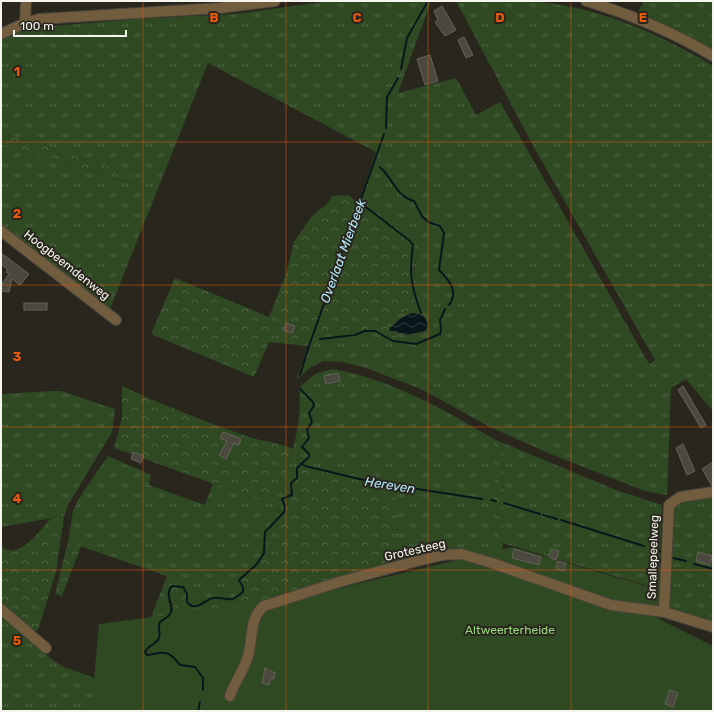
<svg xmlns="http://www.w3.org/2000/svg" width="714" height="712" font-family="Rubik,sans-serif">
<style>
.grass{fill:url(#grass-tufts);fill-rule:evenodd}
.forest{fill:url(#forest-crowns)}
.green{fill:#2f4a23}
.water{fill:url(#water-waves)}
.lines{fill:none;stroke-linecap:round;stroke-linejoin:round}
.stream{stroke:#09171c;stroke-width:2}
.building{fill:#4b483f;stroke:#656259}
.minor-casing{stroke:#46433b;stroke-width:12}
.minor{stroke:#715c3e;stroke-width:10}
.grid{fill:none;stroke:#e8590c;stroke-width:1;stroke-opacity:0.55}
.labels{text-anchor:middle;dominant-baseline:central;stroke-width:4;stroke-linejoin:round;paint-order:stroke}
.street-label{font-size:12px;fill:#f5f4ee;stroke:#29261e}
.park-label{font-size:12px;fill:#96d979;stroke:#29261e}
.water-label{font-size:13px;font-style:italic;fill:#b6e8fb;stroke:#29261e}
.grid-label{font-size:13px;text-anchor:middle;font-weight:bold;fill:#e8590c;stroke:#29261e;stroke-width:4;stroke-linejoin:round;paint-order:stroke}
</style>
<defs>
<pattern id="grass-tufts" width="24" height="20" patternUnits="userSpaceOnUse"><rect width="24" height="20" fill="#2f4a23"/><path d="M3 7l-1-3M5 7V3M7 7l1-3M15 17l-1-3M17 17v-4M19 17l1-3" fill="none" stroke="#4e6543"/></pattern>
<pattern id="forest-crowns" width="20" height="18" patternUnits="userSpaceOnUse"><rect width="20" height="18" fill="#2f4a23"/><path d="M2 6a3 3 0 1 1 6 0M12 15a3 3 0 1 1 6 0" fill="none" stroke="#4e6543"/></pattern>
<pattern id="water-waves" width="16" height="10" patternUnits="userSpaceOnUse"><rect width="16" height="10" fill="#09171c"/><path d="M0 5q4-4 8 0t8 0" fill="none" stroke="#2d393d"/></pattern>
</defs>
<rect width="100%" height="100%" fill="#29261e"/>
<g class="grass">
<path d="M330,1H431L398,93L456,78L476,115L500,102L649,364L655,360L535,149L456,1C479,1 502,0 525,1C592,4 657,32 713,66V411L686,379L671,388L667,495L645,491L553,455L490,427L421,389L366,368L343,362L323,361L311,367L296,380L313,335L359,332C372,326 380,331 390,338L391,333L387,328L386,322L395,313L419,310L423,297C417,285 412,274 416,261C418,251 422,247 419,237L387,224L359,202L376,152L208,63L110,309L1,225V144L130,183L135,175L1,132V40L30,28L135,19L235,14ZM412,313L399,333L391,326C399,323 402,317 412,313Z"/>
<polygon points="644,1 713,1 713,51 674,29 638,12"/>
<path d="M332,369C391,379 443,409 494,439V560L466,553L399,566L296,469V477L290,484L292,492L285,497L277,509L280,516L264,533C264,557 258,565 238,579L242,586L241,593L230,602L213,599L193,603L187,598L168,600L171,611C166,621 156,626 146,630L167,576L68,542L73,511L79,498L108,456L151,475L149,485L205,505L213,483L270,504C289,467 303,430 299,388L315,374Z"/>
<polygon points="53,391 61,391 115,409 112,432 69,503 64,516 1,527 1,394"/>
<polygon points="503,443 616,490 662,505 659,589 502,543 504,503"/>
<path d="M713,497V623L669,608L671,506C684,496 698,502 713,497Z"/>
<polygon points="1,616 54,661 64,667 100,680 94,711 1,711"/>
</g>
<g class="forest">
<polygon points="1,132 135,175 131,183 1,144"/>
<path d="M348,195L387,224L419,237C423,250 414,257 414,270C415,283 423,293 425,306L419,310L395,313L386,322C387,329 389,332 396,334V338C381,339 378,323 359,332L313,336L308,346L269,342L254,377L151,334L175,278L269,317L286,274L294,242L312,216L328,203L332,196Z"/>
<path d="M122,386C163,405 206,422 249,437C264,442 279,442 293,449L282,480L270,504L114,448L122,419Z"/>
<polygon points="494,439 503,443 504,503 502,562 494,560"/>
<path d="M298,465L396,486L399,566L150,647L159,625L171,611L167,594L171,587H181L187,598L193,603L213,599L230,602L241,593L242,586L238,581V579C258,565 264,557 264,533L280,517L277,505L280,500L291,494L290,484L296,477Z"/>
<path d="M64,516L56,572L38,630L32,631L1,607V546C18,562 40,531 50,519Z"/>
<polygon points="68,542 81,546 62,596 55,594"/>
</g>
<polygon class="green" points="512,547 663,591 655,617 713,646 713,711 91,711 99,624 298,598"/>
<path class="water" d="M412,313C423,314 426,316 428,327L425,331L406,335L395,331H391L389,329L401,318Z"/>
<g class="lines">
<g class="stream">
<polyline points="401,69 407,38 428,1"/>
<polyline points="386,128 387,97 398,78"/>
<path d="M380,167C393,179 396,196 414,201L422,216L428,222L440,226L444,233L439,270C449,280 459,291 449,305"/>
<path d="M366,207L410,241L413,245C409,274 411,286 421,313"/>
<polyline points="320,339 355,335 365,331 375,331 393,341 416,344 440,334 441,330 440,320 445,309"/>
<polyline points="300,375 309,346 384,134"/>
<polyline points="301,463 305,466 372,482 482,499"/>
<polyline points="491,500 496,501"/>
<polyline points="504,503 540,514"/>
<polyline points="543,515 557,519"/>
<polyline points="561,520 644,546"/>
<polyline points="653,549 662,552"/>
<polyline points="673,558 686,561"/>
<polyline points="694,564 713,569"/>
<path d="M203,690V678L195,667L180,665C167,649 165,652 147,655L145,652C148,645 156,645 159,638C161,633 157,627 160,622C163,619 168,618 170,614C176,606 163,596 172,586L183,587L187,594V602C196,613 204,600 213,598C220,597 227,600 233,599L243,592V587L239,580L257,564L264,553L265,532L284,512L285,506L282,499L292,495L291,483L297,478V468L309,457V454L302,447L309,438L307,430L312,422L309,413L314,406L313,402L300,389"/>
<polyline points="198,711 200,702"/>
</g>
</g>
<g class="building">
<polygon points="442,6 456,30 445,36 435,22 438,20 434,11"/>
<polygon points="464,37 473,55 466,58 458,40"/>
<polygon points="430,55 438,81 425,85 417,59"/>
<polygon points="1,253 29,274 20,285 12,279 9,292 1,291 1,285 9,274 6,272 8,270 1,264"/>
<rect x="24" y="303" width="23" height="7"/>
<polygon points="286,323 295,326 292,333 284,331"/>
<polygon points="338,373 340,381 326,384 324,376"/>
<polygon points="683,386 706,425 701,428 678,390"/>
<polygon points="223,432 241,439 239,445 234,443 226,459 219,455 227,441 220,438"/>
<polygon points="683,444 695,471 687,475 676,448"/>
<polygon points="133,452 144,456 141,463 131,459"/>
<polygon points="713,462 713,486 712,486 702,469"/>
<polygon points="514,549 541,557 539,565 512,558"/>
<polygon points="551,549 559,551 556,560 549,557"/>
<polygon points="698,552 712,556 710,565 696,561"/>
<polygon points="558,561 566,563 564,571 556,569"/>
<polygon points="265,668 275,673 274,679 271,678 269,685 262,683"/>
<polygon points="670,690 678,693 673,707 665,704"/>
</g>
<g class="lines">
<defs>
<g id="minor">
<path d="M586,1C633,15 671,31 713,56"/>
<polyline points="25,23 26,1"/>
<polyline points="1,34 25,23 39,19 220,8 275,1"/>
<polyline points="1,231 116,320"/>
<polyline points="1,609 46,648"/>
<polyline points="664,612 669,505 680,497 713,492"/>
<path d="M230,696C234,682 244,671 248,656C253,639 249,618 264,606L339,582L417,561L443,555L461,554L492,563L611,605L664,612L713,627"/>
</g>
</defs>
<use href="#minor" class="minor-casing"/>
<use href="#minor" class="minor"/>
</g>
<path class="grid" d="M143,1V711M286,1V711M428,1V711M571,1V711M1,142H713M1,285H713M1,427H713M1,570H713"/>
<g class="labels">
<g class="street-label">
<text transform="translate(67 265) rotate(38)">Hoogbeemdenweg</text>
<text transform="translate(415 550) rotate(-13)">Grotesteeg</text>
<text transform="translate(653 557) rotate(-88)">Smallepeelweg</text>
</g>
<g class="park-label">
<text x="510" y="630">Altweerterheide</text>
</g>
<g class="water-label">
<text transform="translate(343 251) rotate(-70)">Overlaat Mierbeek</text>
<text transform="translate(390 485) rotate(9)">Hereven</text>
</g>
</g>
<g class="grid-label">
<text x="214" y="22">B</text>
<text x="357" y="22">C</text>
<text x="500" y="22">D</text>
<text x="643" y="22">E</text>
<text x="17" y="76">1</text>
<text x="17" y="218">2</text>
<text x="17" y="361">3</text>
<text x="17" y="503">4</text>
<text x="17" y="645">5</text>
</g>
<rect width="714" height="712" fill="none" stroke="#f5f4ee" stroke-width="4"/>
<path d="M14 30v6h112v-6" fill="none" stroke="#f5f4ee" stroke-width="2"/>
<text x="20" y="30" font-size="12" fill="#f5f4ee" stroke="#29261e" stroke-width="3" paint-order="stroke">100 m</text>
</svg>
